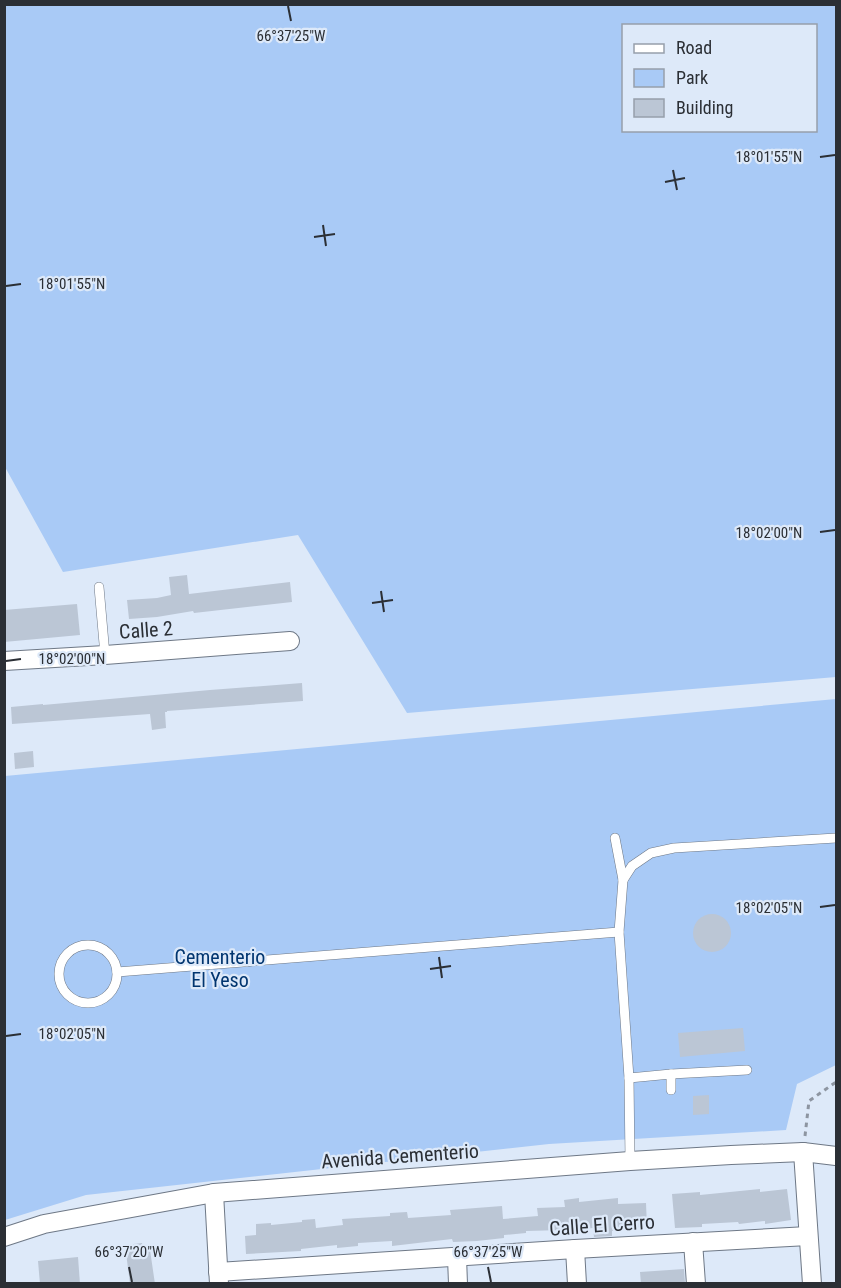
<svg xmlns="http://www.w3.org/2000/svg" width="841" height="1288" font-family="'Roboto Condensed',sans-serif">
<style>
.green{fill:#a9caf6;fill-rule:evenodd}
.building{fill:#bbc6d5}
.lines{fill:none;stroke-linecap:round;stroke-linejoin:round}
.service-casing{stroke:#6e7886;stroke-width:10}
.minor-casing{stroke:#6e7886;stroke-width:20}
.path{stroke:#8d95a1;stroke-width:3;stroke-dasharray:4.5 4.5;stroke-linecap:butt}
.service{stroke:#fff;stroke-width:9}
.minor{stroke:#fff;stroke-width:18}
.ticks{fill:none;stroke:#2b2f35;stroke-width:2}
.labels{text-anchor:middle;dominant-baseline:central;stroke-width:4.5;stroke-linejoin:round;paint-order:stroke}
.street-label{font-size:20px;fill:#2b2f35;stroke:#dde9f9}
.park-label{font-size:20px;fill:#01356f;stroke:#dde9f9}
.ticks-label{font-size:15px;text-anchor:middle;fill:#2b2f35;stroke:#dde9f9;stroke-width:4.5;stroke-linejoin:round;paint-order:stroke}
</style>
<rect width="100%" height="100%" fill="#dde9f9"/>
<g class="green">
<path d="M4,5H836V677L407,713L298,535L63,572L5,467ZM624,26H816V130H624Z"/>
<polygon points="836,699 836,1065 797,1084 786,1130 549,1144 86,1195 5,1220 5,776"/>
</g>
<g class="building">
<polygon points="187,575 189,594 290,582 292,602 194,613 193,611 157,617 129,619 127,600 157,598 171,595 169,577"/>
<polygon points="77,604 80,635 4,642 4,610"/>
<polygon points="302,683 303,701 167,711 167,712 165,712 166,728 152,730 150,714 12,724 11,707 43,704 43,705 210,690"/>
<polygon points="33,751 34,767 15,769 14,753"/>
<circle cx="712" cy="933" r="19"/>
<polygon points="743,1028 745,1051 680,1057 678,1033"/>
<polygon points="709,1095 709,1114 693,1115 693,1096"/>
<polygon points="760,1189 760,1192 787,1189 791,1220 765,1224 765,1221 739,1224 738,1222 702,1224 702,1227 675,1228 672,1194 700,1192 700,1195"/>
<polygon points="579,1198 579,1202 618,1198 618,1204 646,1203 647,1227 621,1228 621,1230 612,1231 612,1236 594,1237 593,1228 565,1231 564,1230 526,1231 526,1233 504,1235 504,1238 477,1241 453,1242 452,1239 392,1246 392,1241 358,1243 358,1246 337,1248 337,1245 301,1249 301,1251 246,1254 245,1236 256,1235 256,1224 271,1223 271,1225 302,1222 302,1220 315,1219 316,1228 343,1225 342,1219 390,1216 390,1213 407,1212 408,1218 451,1215 450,1210 502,1206 503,1219 538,1216 537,1208 565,1207 564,1200"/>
<polygon points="142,1243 143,1250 150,1250 155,1284 130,1284 125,1245"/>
<polygon points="78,1257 80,1284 40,1284 38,1261"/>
<polygon points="684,1269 685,1284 641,1284 640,1272"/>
</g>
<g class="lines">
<defs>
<g id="service">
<polyline points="99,587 105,655"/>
<polyline points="615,838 623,880 619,932 629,1078 630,1161"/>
<polyline points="623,880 632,866 651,853 674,848 836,838"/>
<circle cx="88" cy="974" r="29"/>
<polyline points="117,972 619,932"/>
<polyline points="671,1074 671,1090"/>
<polyline points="629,1078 671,1074 747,1070"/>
</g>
<g id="minor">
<polyline points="4,661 105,655 290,641"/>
<polyline points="803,1152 812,1284"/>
<polyline points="214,1193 219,1284"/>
<polyline points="4,1237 44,1224 214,1193 630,1161 731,1155 803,1152 836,1156"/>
<polyline points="693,1242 696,1284"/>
<polyline points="575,1249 577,1284"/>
<polyline points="457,1257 458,1284"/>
<polyline points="218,1272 575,1249 808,1236"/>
</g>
</defs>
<use href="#service" class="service-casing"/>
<use href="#minor" class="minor-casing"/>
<polyline class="path" points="805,1136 809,1101 836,1082"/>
<use href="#service" class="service"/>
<use href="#minor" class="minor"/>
</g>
<path class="ticks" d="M288,6L291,21M820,157L835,155M673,170L677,190M665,182L685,178M323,225L326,246M314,237L335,234M6,286L21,284M820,532L835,530M381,591L384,612M372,603L393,600M6,661L21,659M820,907L835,905M439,957L442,978M430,969L451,966M6,1036L21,1034M129,1267L132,1282M488,1267L491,1282"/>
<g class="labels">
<g class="street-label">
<text transform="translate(146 630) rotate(-4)">Calle 2</text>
<text transform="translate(400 1156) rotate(-4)">Avenida Cementerio</text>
<text transform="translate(602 1225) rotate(-4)">Calle El Cerro</text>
</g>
<g class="park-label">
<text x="220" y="957">Cementerio<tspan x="220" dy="23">El Yeso</tspan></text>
</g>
</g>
<g class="ticks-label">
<text x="291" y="41">66°37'25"W</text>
<text x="769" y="162">18°01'55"N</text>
<text x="72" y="289">18°01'55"N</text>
<text x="769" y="538">18°02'00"N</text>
<text x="72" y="664">18°02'00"N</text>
<text x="769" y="913">18°02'05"N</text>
<text x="72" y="1039">18°02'05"N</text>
<text x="129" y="1257">66°37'20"W</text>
<text x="488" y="1257">66°37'25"W</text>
</g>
<rect width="841" height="1288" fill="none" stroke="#2b2f35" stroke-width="12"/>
<rect x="622" y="24" width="195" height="108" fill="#dde9f9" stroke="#969fab" stroke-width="1.5"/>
<rect x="634" y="44" width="30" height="9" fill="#ffffff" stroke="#969fab" stroke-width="1.5"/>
<text x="676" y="54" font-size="18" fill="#2b2f35">Road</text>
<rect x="634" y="69" width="30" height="18" fill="#a9caf6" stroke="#969fab" stroke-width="1.5"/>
<text x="676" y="84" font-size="18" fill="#2b2f35">Park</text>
<rect x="634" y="99" width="30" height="18" fill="#bbc6d5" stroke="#969fab" stroke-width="1.5"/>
<text x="676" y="114" font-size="18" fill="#2b2f35">Building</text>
</svg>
